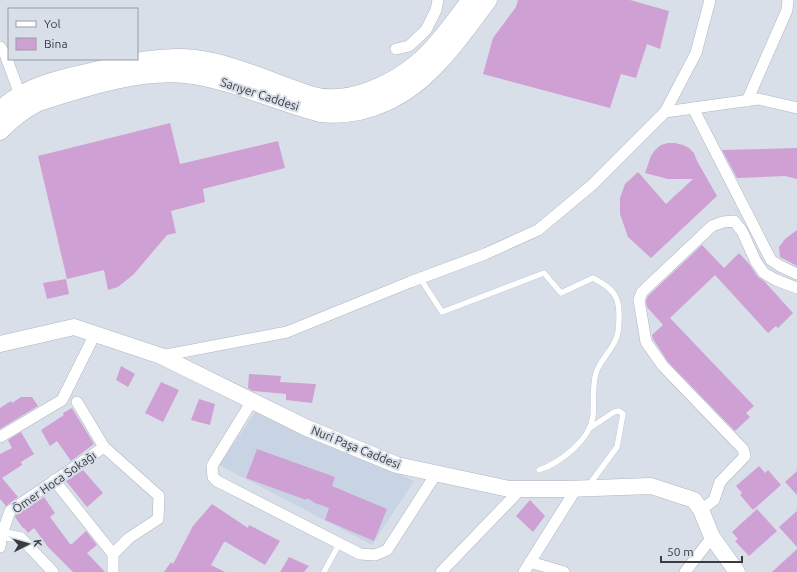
<svg xmlns="http://www.w3.org/2000/svg" width="797" height="572" font-family="Ubuntu,sans-serif">
<style>
.built{fill:#c8d4e4}
.building{fill:#cfa0d4}
.lines{fill:none;stroke-linecap:round;stroke-linejoin:round}
.lane-casing{stroke:#afb6bf;stroke-width:6}
.street-casing{stroke:#afb6bf;stroke-width:12}
.secondary-casing{stroke:#afb6bf;stroke-width:17}
.primary-casing{stroke:#afb6bf;stroke-width:19}
.lane{stroke:#fff;stroke-width:5.5}
.street{stroke:#fff;stroke-width:11}
.secondary{stroke:#fff;stroke-width:16}
.primary{stroke:#fff;stroke-width:18}
.labels{text-anchor:middle;dominant-baseline:central;stroke-width:4;stroke-linejoin:round;paint-order:stroke}
.street-label{font-size:12px;fill:#383b3f;stroke:#d8dfe9}
</style>
<rect width="100%" height="100%" fill="#d8dfe9"/>
<polygon class="built" points="258,408 414,481 372,545 219,465"/>
<g class="building">
<polygon points="518,0 630,0 669,11 660,49 647,44 636,78 621,74 610,108 483,74 493,38 516,7"/>
<polygon points="170,123 180,164 278,141 285,168 203,189 205,202 171,211 176,233 167,235 134,274 118,287 108,290 104,270 67,279 38,156"/>
<polygon points="668,143 675,143 683,145 689,148 694,153 697,161 717,196 651,258 628,237 620,214 620,198 625,184 638,172 666,204 693,179 668,179 645,173 651,156 655,150 661,145"/>
<polygon points="797,148 797,179 785,176 737,178 722,150"/>
<polygon points="797,230 797,266 780,257 779,247 785,239"/>
<polygon points="702,245 724,268 739,253 750,265 758,277 764,281 793,313 778,328 776,326 768,333 715,275 670,318 754,406 746,413 750,417 735,431 668,362 653,339 652,335 663,325 647,307 646,301 648,296"/>
<polygon points="66,279 69,294 47,299 43,283"/>
<polygon points="121,366 135,374 128,387 116,380"/>
<polygon points="249,374 281,376 280,382 316,384 312,403 286,400 286,394 253,391 248,388"/>
<polygon points="161,382 179,390 163,422 145,413"/>
<polygon points="21,397 32,397 38,406 0,429 0,408 11,401 12,403"/>
<polygon points="199,399 215,404 210,425 191,420"/>
<polygon points="72,408 94,444 71,461 57,441 50,446 41,430 64,415 63,413"/>
<polygon points="21,432 34,454 21,462 22,465 2,478 18,497 6,506 0,499 0,454 12,448 8,440"/>
<polygon points="257,449 335,477 332,486 387,509 374,541 325,520 329,508 315,503 307,498 306,500 246,478"/>
<polygon points="759,466 765,473 768,470 781,485 753,510 740,495 742,493 736,486"/>
<polygon points="83,470 103,493 87,507 66,481"/>
<polygon points="797,471 797,495 785,482"/>
<polygon points="44,497 55,513 50,517 70,544 72,544 86,531 97,545 87,553 105,572 73,572 48,547 34,528 28,533 24,528 23,528 15,517 16,515"/>
<polygon points="530,500 545,516 533,532 516,516"/>
<polygon points="212,504 248,528 249,525 280,541 265,565 226,542 224,542 211,565 225,572 164,572 171,562 173,564 193,526"/>
<polygon points="757,509 777,531 749,556 735,541 738,539 732,532"/>
<polygon points="797,511 797,547 779,527"/>
<polygon points="797,549 797,572 772,572"/>
<polygon points="289,557 309,566 304,572 280,572"/>
</g>
<g class="lines">
<defs>
<g id="lane">
<path d="M420,278L442,312L544,273L561,293L593,278C612,288 620,295 619,318C619,325 619,332 616,339C611,351 600,361 596,373C592,387 594,401 593,416C590,440 560,463 539,470"/>
<polyline points="589,485 617,447 623,414 619,411 614,412 590,428"/>
<polyline points="324,572 339,544"/>
</g>
<g id="street">
<polyline points="0,47 5,54 20,95"/>
<polyline points="396,49 409,46 426,30 436,10 438,0"/>
<polyline points="747,101 787,10 788,0"/>
<polyline points="693,108 771,260 780,266 797,274"/>
<polyline points="665,112 696,53 710,0"/>
<polyline points="161,356 287,332 410,282 485,254 538,230 592,185 665,112 758,99 797,108"/>
<polyline points="252,401 212,466 213,477 217,481 360,554 375,555 387,550 436,474"/>
<polyline points="77,402 104,447"/>
<polyline points="0,437 62,400 95,334"/>
<polyline points="54,480 113,554"/>
<polyline points="701,510 714,500 720,482 745,456 743,449 663,366 646,342 639,300 642,292 712,226 723,222 734,221 742,231 756,262 764,273 776,280 797,288"/>
<polyline points="2,534 21,538 53,572"/>
<polyline points="0,547 2,534 10,511 104,447 159,496 158,519 129,538 113,554 113,572"/>
<polyline points="530,562 564,572"/>
<polyline points="441,572 521,489"/>
<polyline points="524,572 576,489"/>
<polyline points="685,572 712,537"/>
</g>
<polyline id="secondary" points="0,344 74,327 161,356 307,428 397,465 509,489 566,489 651,486 694,500 701,510 712,537 737,572"/>
<g id="primary">
<path d="M0,110C25,87 58,79 91,72C125,64 159,55 195,59C235,64 272,83 310,95C347,107 394,84 421,60C440,43 455,20 471,0"/>
<path d="M0,131C11,119 23,110 38,102C83,88 139,69 186,74C230,79 277,102 321,113C367,118 408,96 439,62C457,43 472,21 488,0"/>
</g>
</defs>
<use href="#lane" class="lane-casing"/>
<use href="#street" class="street-casing"/>
<use href="#secondary" class="secondary-casing"/>
<use href="#primary" class="primary-casing"/>
<use href="#lane" class="lane"/>
<use href="#street" class="street"/>
<use href="#secondary" class="secondary"/>
<use href="#primary" class="primary"/>
</g>
<g class="labels">
<g class="street-label">
<text transform="translate(260 94) rotate(18)">Sarıyer Caddesi</text>
<text transform="translate(356 447) rotate(22)">Nuri Paşa Caddesi</text>
<text transform="translate(54 482) rotate(-35)">Ömer Hoca Sokağı</text>
</g>
</g>
<rect x="8" y="8" width="130" height="52" fill="#d8dfe9" stroke="#989da5"/>
<rect x="16" y="21" width="20" height="6" fill="#ffffff" stroke="#989da5"/>
<text x="44" y="28" font-size="12" fill="#383b3f">Yol</text>
<rect x="16" y="38" width="20" height="12" fill="#cfa0d4" stroke="#989da5"/>
<text x="44" y="48" font-size="12" fill="#383b3f">Bina</text>
<g transform="translate(28 544) rotate(84)" stroke="#d8dfe9" stroke-width="3" paint-order="stroke">
<path d="M0-3L7 15L0 10L-7 15Z" fill="#383b3f"/>
<text y="-6" font-size="11" font-weight="bold" text-anchor="middle" fill="#383b3f">K</text>
</g>
<path d="M661 556v6h81v-6" fill="none" stroke="#383b3f" stroke-width="2"/>
<text x="667" y="556" font-size="12" fill="#383b3f" stroke="#d8dfe9" stroke-width="3" paint-order="stroke">50 m</text>
</svg>
